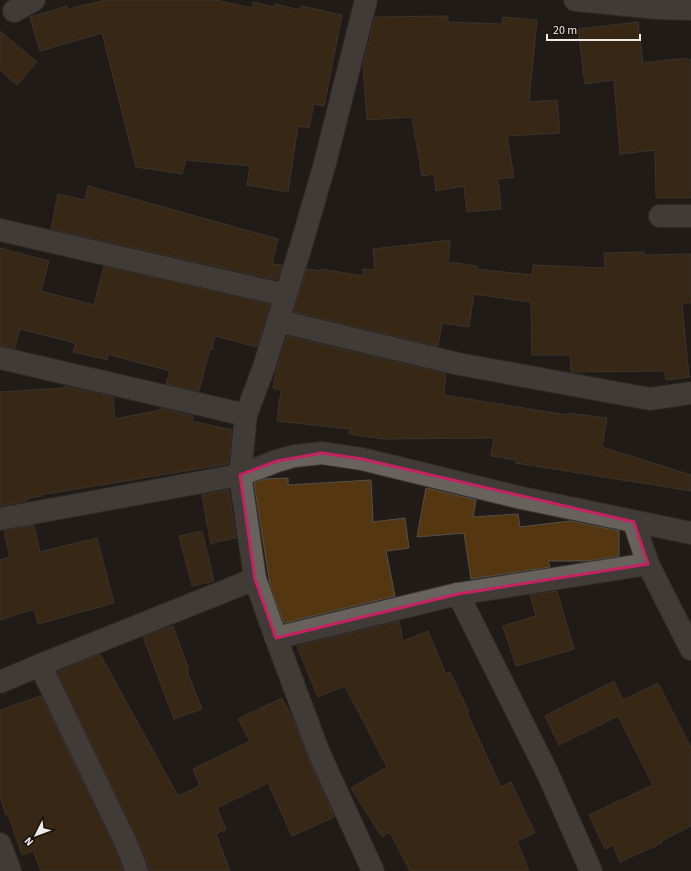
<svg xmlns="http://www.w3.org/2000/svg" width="691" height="871" font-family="'Source Sans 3',sans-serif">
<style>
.building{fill:#543611;stroke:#55504b}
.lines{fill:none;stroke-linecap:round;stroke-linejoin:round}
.street-casing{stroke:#3c3936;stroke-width:24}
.street{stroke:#68625d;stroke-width:22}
.marked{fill:none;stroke:#c42262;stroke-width:3;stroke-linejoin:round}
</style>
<rect width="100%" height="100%" fill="#211c18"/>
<g class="building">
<polygon points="106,0 216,0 252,8 253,2 274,7 275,4 300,10 301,6 342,15 324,106 314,104 309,128 298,126 288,192 247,185 250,166 186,160 182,174 136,167 102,33 40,51 30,17 67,6 68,9"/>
<polygon points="448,16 448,22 502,24 503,17 537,20 529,102 557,100 560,133 507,136 514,177 498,179 501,209 467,212 464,186 436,191 434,174 422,176 412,117 367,120 363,65 375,17"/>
<polygon points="638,22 643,63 686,58 686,60 691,59 691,198 656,198 655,150 620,154 614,80 585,84 578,29"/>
<polygon points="0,31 37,62 17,85 0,70"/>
<polygon points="88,186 278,239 272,264 282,265 277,280 51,229 58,194 85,200"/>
<polygon points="450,240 448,262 477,266 477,269 532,275 533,265 605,268 604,253 644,252 644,255 691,254 691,303 682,303 689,377 666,380 665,371 572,372 571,372 570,355 532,355 531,302 474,294 469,327 442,323 438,346 294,312 307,269 321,271 321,269 363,276 363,269 375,270 373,249"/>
<polygon points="0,248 49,261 41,291 94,305 104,266 270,304 257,347 215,336 212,350 210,349 199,391 166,384 170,371 107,354 108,360 73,352 76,343 20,329 14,349 0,346"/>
<polygon points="287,336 446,374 444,395 567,415 568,413 607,418 602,447 691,475 691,491 516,463 516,460 491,456 494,438 383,439 349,434 350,429 277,421 281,390 273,388 276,372"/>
<polygon points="64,386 113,397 115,419 160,410 160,408 193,416 192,421 232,430 228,464 40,495 41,496 26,499 27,501 0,506 0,392 64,388"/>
<polygon points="288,478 288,485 371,480 373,522 405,518 409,548 386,551 395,596 284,623 270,585 254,483 265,479"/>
<polygon points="426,488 476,500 473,517 518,514 520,527 570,521 619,531 619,556 588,561 548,561 550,567 471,579 464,533 417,537"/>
<polygon points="229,490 236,538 212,543 211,545 202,495"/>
<polygon points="34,525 40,552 97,538 114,603 38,624 34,609 0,620 0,560 10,557 4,531"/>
<polygon points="202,531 214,581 192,586 179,536"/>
<polygon points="557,591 574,649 516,666 503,626 536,616 530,595"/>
<polygon points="399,621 403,641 428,631 446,674 450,672 469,712 467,713 501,787 511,782 535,833 517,841 529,871 410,871 390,832 382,837 351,788 387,767 345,686 318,697 297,646"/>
<polygon points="173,626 189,670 187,671 202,709 174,719 143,637"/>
<polygon points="100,654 178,796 200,786 193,769 250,741 238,719 282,698 293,719 308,758 334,817 292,836 268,783 217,808 226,829 216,834 230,871 149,871 149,866 136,836 57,672"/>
<polygon points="614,681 623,700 658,683 691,748 691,826 661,841 662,843 620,862 613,845 605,849 589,815 653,785 618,716 559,745 545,716"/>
<polygon points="41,696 114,846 124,871 41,871 33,851 22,855 8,814 6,815 0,797 0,710"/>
</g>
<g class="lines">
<defs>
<g id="street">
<polyline points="575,0 657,8 691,9"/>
<polyline points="14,11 34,0"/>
<polyline points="660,216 691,216"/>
<polyline points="0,230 285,295"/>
<polyline points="278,321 459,364 650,399 691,393"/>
<polyline points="0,358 246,415"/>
<polyline points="0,519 240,475 277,461 294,456 322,453 362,459 522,498 691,533"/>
<polyline points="634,522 648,564 691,649"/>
<polyline points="255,579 276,638 319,753 373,871"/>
<polyline points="458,594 548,774 591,871"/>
<polyline points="276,638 458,594 648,564"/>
<polyline points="40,665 125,841 137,871"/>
<polyline points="0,682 40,665 255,579 240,475 246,415 264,367 301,246 325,163 366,0"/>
<polyline points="0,844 10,871"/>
</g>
</defs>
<use href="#street" class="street-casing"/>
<use href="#street" class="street"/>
</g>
<path d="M0 0H691V871H0ZM322,453L362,459L634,522L648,564L458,594L276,638L255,579L240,475L277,461Z" fill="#211c18" fill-opacity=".55" fill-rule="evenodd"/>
<path class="marked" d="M322,453L362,459L634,522L648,564L458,594L276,638L255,579L240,475L277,461Z"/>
<g transform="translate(36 835) rotate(228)" stroke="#18130f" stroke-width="3" paint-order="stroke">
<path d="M0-3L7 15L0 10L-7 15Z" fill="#eeeae8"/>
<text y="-6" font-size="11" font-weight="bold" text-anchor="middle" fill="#eeeae8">N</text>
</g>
<path d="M547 34v6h93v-6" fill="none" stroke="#eeeae8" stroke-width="2"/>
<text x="553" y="34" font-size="12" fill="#eeeae8" stroke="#18130f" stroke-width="3" paint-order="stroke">20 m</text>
</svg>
